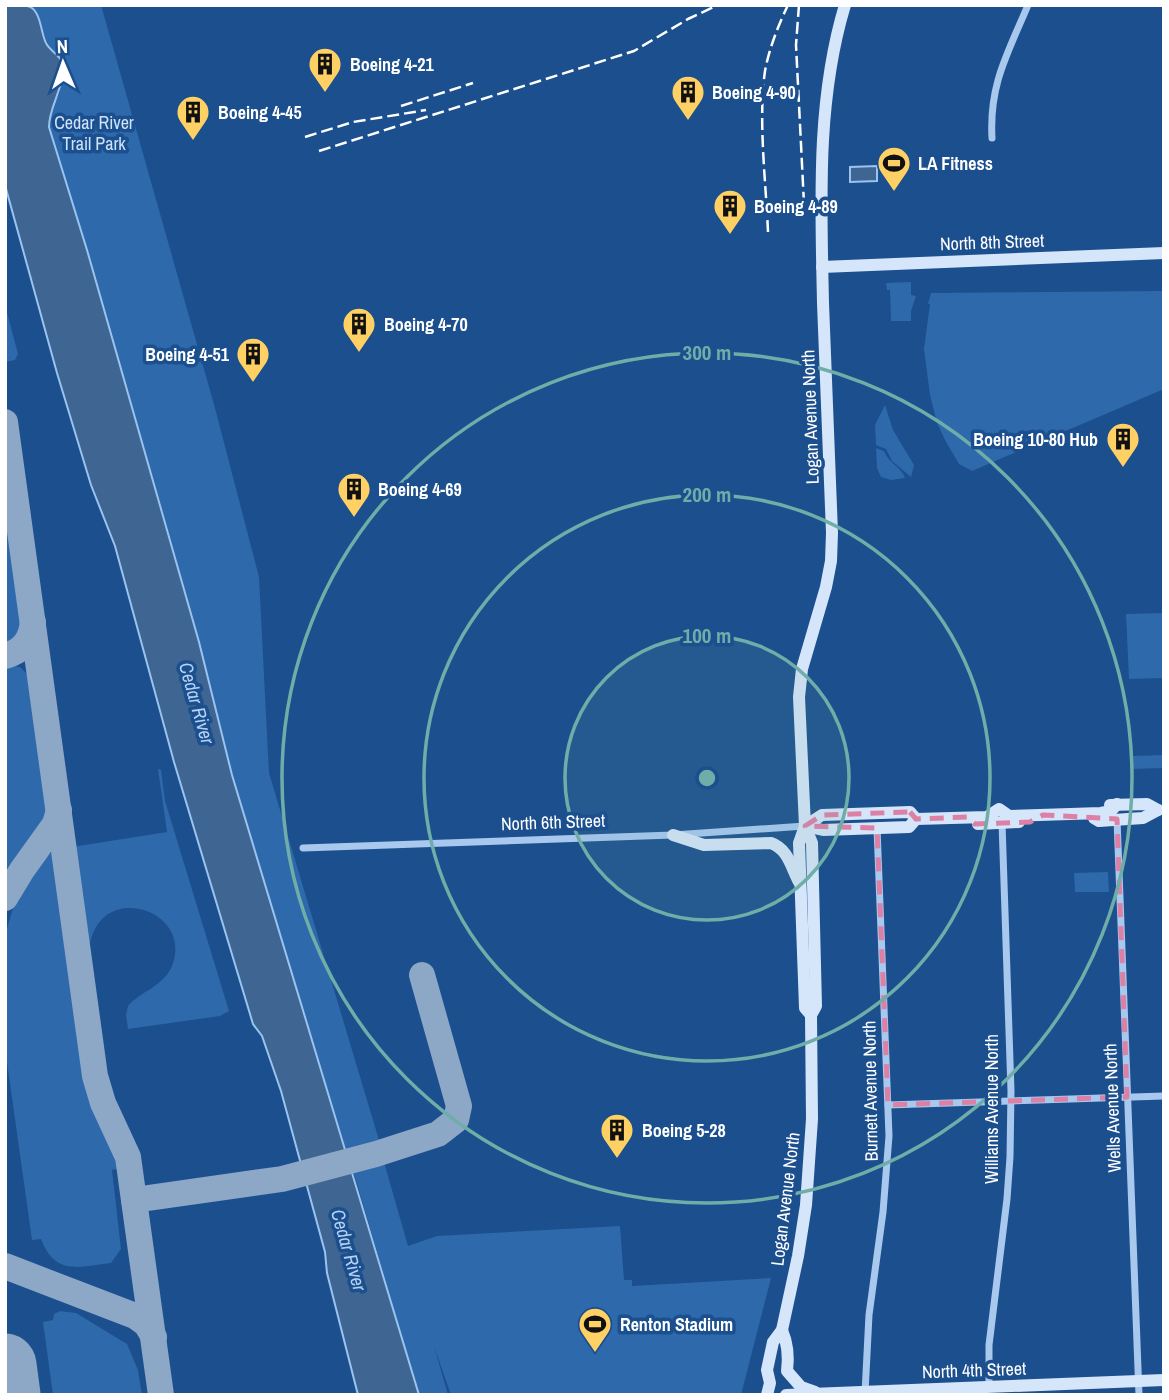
<svg xmlns="http://www.w3.org/2000/svg" width="1169" height="1400" font-family="'Archivo Narrow',sans-serif">
<style>
.green{fill:#2e69ac}
.water{fill:#3f6592;stroke:#9bc3f0;stroke-width:2}
.pier{fill:#1b4f8e}
.lines{fill:none;stroke-linecap:round;stroke-linejoin:round}
.taxiway{stroke:#8da7c6;stroke-width:26}
.runway{stroke:#8da7c6;stroke-width:63}
.street{stroke:#a8c8ee;stroke-width:7}
.secondary{stroke:#d5e5fa;stroke-width:12}
.rail{stroke:#fff;stroke-width:2.5;stroke-dasharray:12 5;stroke-linecap:butt}
.marked{fill:none;stroke:#dd80a5;stroke-width:5;stroke-dasharray:14 9;stroke-linejoin:round}
.ring{fill:none;stroke:#6fada8;stroke-width:3.5}
.labels{text-anchor:middle;dominant-baseline:central;stroke-width:7;stroke-linejoin:round;paint-order:stroke}
.poi-label{font-size:18px;font-weight:bold;fill:#fff;stroke:#1b4f8e;text-anchor:start}
.park-label{font-size:18px;fill:#cee2fa;stroke:#1b4f8e}
.street-label{font-size:18px;fill:#fff;stroke:#1b4f8e}
.water-label{font-size:19px;font-style:italic;fill:#b4d2f5;stroke:#1b4f8e}
.centre{fill:#6fada8;stroke:#1b4f8e;stroke-width:3.5}
.ring-label{font-size:21px;text-anchor:middle;font-weight:bold;fill:#6fada8;stroke:#1b4f8e;stroke-width:7;stroke-linejoin:round;paint-order:stroke}
</style>
<rect width="100%" height="100%" fill="#1b4f8e"/>
<g class="green">
<path d="M28,5H101L215,408L259,577L269,773L379,1140L346,1150L232,775L173,548L87,250L49,127V115L60,92L57,54C39,40 45,18 28,5Z"/>
<polygon points="911,282 911,295 916,296 911,311 911,321 891,321 890,290 887,290 886,283"/>
<polygon points="1164,291 1164,389 972,471 959,464 945,440 937,423 930,395 924,349 930,304 928,304 931,293"/>
<polygon points="5,305 18,354 15,360 5,362"/>
<polygon points="885,405 893,430 914,465 911,477 892,461 886,449 876,445 875,425"/>
<path d="M876,448L884,451C890,465 901,466 905,478L891,480L881,477L877,468Z"/>
<polygon points="5,463 26,621 26,634 18,642 5,647"/>
<polygon points="1164,613 1164,678 1129,679 1126,614"/>
<polygon points="5,665 20,667 35,682 52,807 48,823 5,881"/>
<polygon points="1164,755 1164,768 1132,769 1132,756"/>
<path d="M158,769L161,770L165,801L229,1011L220,1016L128,1029L126,1015L128,1006C141,991 164,986 172,966C195,907 93,878 89,953H86L72,847L167,832Z"/>
<path d="M53,852L59,861L86,1067C95,1102 112,1133 121,1168L112,1170L121,1249L111,1263C79,1267 55,1276 41,1239L32,1240L5,1048V935L17,895L44,857Z"/>
<polygon points="1108,872 1109,892 1075,892 1074,873"/>
<polygon points="384,1162 408,1246 437,1236 620,1226 624,1280 632,1280 632,1286 771,1278 741,1395 451,1395 434,1346 448,1395 419,1395 353,1170"/>
<polygon points="60,1311 76,1313 127,1344 138,1370 142,1395 53,1395 43,1322 53,1320 54,1314"/>
</g>
<g class="water">
<path d="M5,5C14,5 25,3 32,8C41,15 41,33 46,43C51,53 64,56 63,69C63,90 49,107 49,127L87,250L199,642L232,775L419,1395H358L327,1273L325,1252L281,1091L262,1036L253,1024L174,762L115,546L91,485L57,373L5,185Z"/>
<polygon points="877,166 877,181 850,182 850,167"/>
</g>
<polygon class="pier" points="350,1149 356,1169 303,1184 298,1164"/>
<g class="lines">
<g class="taxiway">
<polyline points="5,422 95,1076 103,1103 128,1157 161,1395"/>
<path d="M5,656C23,651 31,640 33,622"/>
<polyline points="5,898 22,870 55,824 59,810"/>
<polyline points="134,1200 282,1179 376,1154 438,1134 456,1120 459,1106 422,975"/>
<polyline points="5,1266 135,1316 146,1324 154,1337"/>
</g>
<polyline class="runway" points="5,1365 9,1395"/>
<g class="street">
<path d="M992,138C989,84 1008,53 1028,5"/>
<polyline points="1117,819 1139,1395"/>
<polyline points="303,848 673,835 805,826"/>
<polyline points="888,1105 1164,1096"/>
<polyline points="989,1386 989,1345 1007,1199 1010,1157 1011,1091 1002,823"/>
<polyline points="865,1393 869,1315 883,1212 889,1136 877,828"/>
</g>
<g class="secondary">
<polyline points="822,267 1164,253"/>
<polyline points="1110,805 1147,804 1158,810"/>
<polyline points="1094,818 1099,821 1143,818 1158,810"/>
<polyline points="978,824 1019,822"/>
<polyline points="805,826 822,815 910,812 916,819 987,817 999,809 1009,816 1101,813 1111,811 1117,804"/>
<polyline points="805,826 823,830 909,827 916,819"/>
<path d="M673,835L704,845L771,843C788,849 791,867 799,882"/>
<path d="M811,1015L805,1008L799,843L805,826L799,697L802,669L826,587L831,561L832,533C829,456 826,379 823,303C821,203 816,101 845,5"/>
<path d="M782,1330C788,1344 789,1356 787,1371L801,1387L815,1392"/>
<polyline points="767,1395 770,1383 767,1370 773,1342 782,1330 798,1256 806,1205 812,1119 811,1015 816,1006 812,843 805,826"/>
<polyline points="786,1395 1164,1380"/>
</g>
<g class="rail">
<polyline points="799,5 796,45 804,204"/>
<polyline points="401,106 473,83"/>
<polyline points="305,137 353,122 426,110"/>
<polyline points="319,151 634,51 688,19 718,5"/>
<path d="M768,232C766,182 758,121 765,71C769,49 778,26 788,5"/>
</g>
</g>
<path class="marked" d="M910,812L916,819L967,817L975,824L1030,822L1043,815L1117,819L1127,1097L888,1105L877,828L805,826L822,815Z"/>
<circle cx="707" cy="778" r="142" fill="#6fada8" fill-opacity=".12"/>
<g class="ring">
<circle cx="707" cy="778" r="142"/>
<circle cx="707" cy="778" r="283"/>
<circle cx="707" cy="778" r="425"/>
</g>
<defs>
<symbol id="building-pin" viewBox="-11 -11 22 30"><path d="M0 17L-7.5 6A9.5 9.5 0 1 1 7.5 6Z" fill="#ffd165" stroke="#1b4f8e"/><path d="M-4-6H4V6H1V3H-1V6H-4ZM-2.5-4.3h1.7v1.8h-1.7ZM.8-4.3h1.7v1.8H.8ZM-2.5-1h1.7V.8h-1.7ZM.8-1h1.7V.8H.8Z" fill="#111"/></symbol>
<symbol id="stadium-pin" viewBox="-11 -11 22 30"><path d="M0 17L-7.5 6A9.5 9.5 0 1 1 7.5 6Z" fill="#ffd165" stroke="#1b4f8e"/><path d="M0-5a6.5 5 0 1 0 0 10a6.5 5 0 1 0 0-10ZM-3.5-1.8h7v3.6h-7Z" fill="#111"/></symbol>
</defs>
<g fill-rule="evenodd">
<use href="#building-pin" x="306" y="45" width="38" height="52"/>
<use href="#building-pin" x="669" y="73" width="38" height="52"/>
<use href="#building-pin" x="174" y="93" width="38" height="52"/>
<use href="#stadium-pin" x="875" y="144" width="38" height="52"/>
<use href="#building-pin" x="711" y="187" width="38" height="52"/>
<use href="#building-pin" x="340" y="305" width="38" height="52"/>
<use href="#building-pin" x="234" y="335" width="38" height="52"/>
<use href="#building-pin" x="1104" y="420" width="38" height="52"/>
<use href="#building-pin" x="335" y="470" width="38" height="52"/>
<use href="#building-pin" x="598" y="1111" width="38" height="52"/>
<use href="#stadium-pin" x="576" y="1305" width="38" height="52"/>
</g>
<g class="labels">
<g class="poi-label">
<text x="350" y="64">Boeing 4-21</text>
<text x="712" y="92">Boeing 4-90</text>
<text x="218" y="112">Boeing 4-45</text>
<text x="918" y="163">LA Fitness</text>
<text x="754" y="206">Boeing 4-89</text>
<text x="384" y="324">Boeing 4-70</text>
<text x="229" y="354" text-anchor="end">Boeing 4-51</text>
<text x="1098" y="439" text-anchor="end">Boeing 10-80 Hub</text>
<text x="378" y="489">Boeing 4-69</text>
<text x="642" y="1130">Boeing 5-28</text>
<text x="620" y="1324">Renton Stadium</text>
</g>
<g class="park-label">
<text x="94" y="122">Cedar River<tspan x="94" dy="21">Trail Park</tspan></text>
</g>
<g class="street-label">
<text transform="translate(992 242) rotate(-2)">North 8th Street</text>
<text transform="translate(810 417) rotate(-92)">Logan Avenue North</text>
<text transform="translate(553 822) rotate(-2)">North 6th Street</text>
<text transform="translate(870 1091) rotate(-91)">Burnett Avenue North</text>
<text transform="translate(1112 1108) rotate(-92)">Wells Avenue North</text>
<text transform="translate(991 1109) rotate(-90)">Williams Avenue North</text>
<text transform="translate(785 1199) rotate(-83)">Logan Avenue North</text>
<text transform="translate(974 1370) rotate(-2)">North 4th Street</text>
</g>
<g class="water-label">
<text transform="translate(197 703) rotate(74)">Cedar River</text>
<text transform="translate(349 1250) rotate(74)">Cedar River</text>
</g>
</g>
<circle cx="707" cy="778" r="10" class="centre"/>
<g class="ring-label">
<text x="707" y="360">300 m</text>
<text x="707" y="502">200 m</text>
<text x="707" y="643">100 m</text>
</g>
<rect width="1169" height="1400" fill="none" stroke="#ffffff" stroke-width="14"/>
<g transform="translate(63 63) rotate(358)" stroke="#1b4f8e" stroke-width="5" paint-order="stroke">
<path d="M0-5L12 26L0 18L-12 26Z" fill="#ffffff"/>
<text y="-10" font-size="19" font-weight="bold" text-anchor="middle" fill="#ffffff">N</text>
</g>
</svg>
